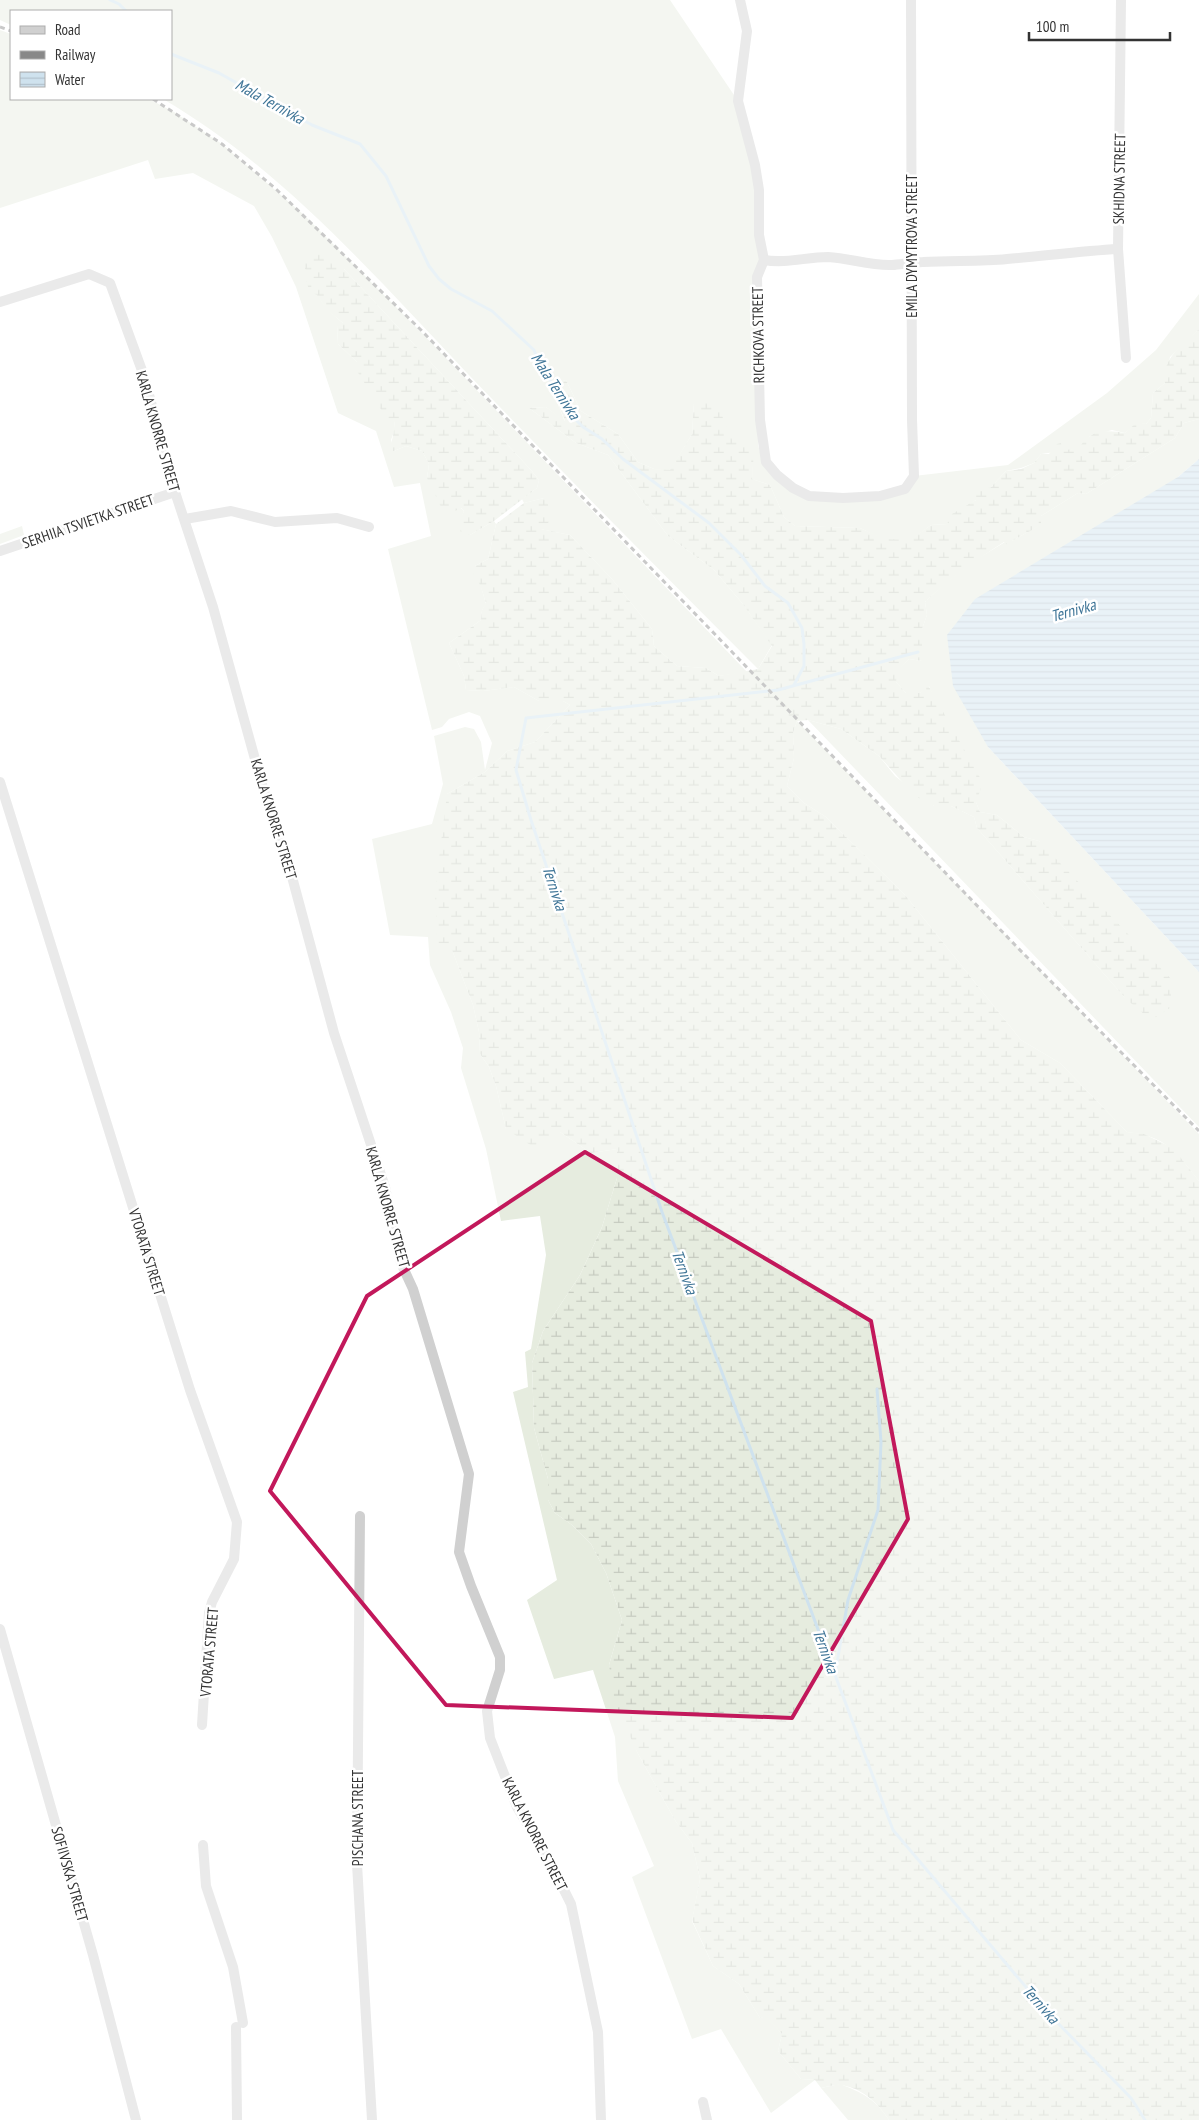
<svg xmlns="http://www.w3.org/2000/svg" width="1199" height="2120" font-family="'PT Sans Narrow',sans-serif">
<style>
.grass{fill:#e6ecdf}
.wetland{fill:url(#wetland-marsh)}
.water{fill:url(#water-rules)}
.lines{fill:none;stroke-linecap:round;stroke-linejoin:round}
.stream{stroke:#cfe2ee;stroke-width:3}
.minor{stroke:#d0d0d0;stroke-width:10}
.rail{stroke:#888;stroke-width:3;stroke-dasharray:5 4;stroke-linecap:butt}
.marked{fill:none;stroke:#c2185b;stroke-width:4;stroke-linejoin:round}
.labels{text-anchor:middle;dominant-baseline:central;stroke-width:5;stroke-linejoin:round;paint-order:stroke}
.street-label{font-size:15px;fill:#333;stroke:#fff}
.water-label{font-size:16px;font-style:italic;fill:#3f7597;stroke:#fff}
</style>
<defs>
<pattern id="wetland-marsh" width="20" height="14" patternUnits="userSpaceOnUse" patternTransform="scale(1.25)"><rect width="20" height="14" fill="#e6ecdf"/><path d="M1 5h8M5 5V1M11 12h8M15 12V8" fill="none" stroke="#c6cbc0"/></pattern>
<pattern id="water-rules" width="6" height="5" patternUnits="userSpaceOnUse" patternTransform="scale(1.25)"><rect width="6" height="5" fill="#cfe2ee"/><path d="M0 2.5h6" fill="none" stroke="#b2c2cd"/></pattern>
</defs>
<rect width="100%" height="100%" fill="#fff"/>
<g class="grass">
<path d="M0,0H670L738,101L753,167L761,258L755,277L758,445L763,463L809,498L904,494L914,476L1008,465L1107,393L1156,350L1199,294V329L1170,357L1165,383L1153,393L1151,418L1146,424L1137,423L1125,433L1112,430L1090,436L1083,445L1077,449L1041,454L1034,463L1021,468L1006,471L990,488L947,524L931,525L911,540H885L860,528L795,526L784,517L770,485L752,479L753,451L694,403L692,434L670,471L654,469L638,462L618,434L581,411L566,380L550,385L565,422L546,407L529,408L576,443L608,455L668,536L714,570L742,603L772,645L758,669C660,571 563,473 467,373C374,275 281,168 163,99H171V11H11V25L0,20Z"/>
<path d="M0,30L11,34V99H149L174,112L222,144L304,215L420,331L747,672L719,676L706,668L677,666L654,646L652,629L612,579L570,535L540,529L544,498L524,503L522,499L537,488L539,480L531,470L344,269L311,272C318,299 321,305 343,323V328L337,326L338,344L357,362L394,421L395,429L391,440L394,451L406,446L422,451L429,464L427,478L464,511L462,516L470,535L494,521L496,524L488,559L475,566L486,604L482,610L481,620L449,643L464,676L466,690L483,691L514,687L539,701H563L570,705L535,742L507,751L485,772L447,794L452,950L473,1005L479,1032L480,1054L489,1067L496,1086L506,1129L560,1132L591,1153L617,1149V1178L602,1227L580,1275L543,1331L532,1363L534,1428L548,1479V1500L555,1513L572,1525L591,1544L606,1573L622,1620L609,1665L637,1752L676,1822L692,1843L700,1879L692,1921L713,1966L739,1984L760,2018L766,2016L782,2034L778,2051L801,2079L815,2080L771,2113L721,2029L692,2039L632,1877L654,1866L618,1781L615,1737L593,1670L554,1679L527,1600L557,1580L513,1392L528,1387L525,1352L531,1349L546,1255L540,1216L501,1221L486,1149L461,1068L463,1048L451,1012L430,965L428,937L390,935L372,839L432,824L443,784L434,736L465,727L474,729L481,742L485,770L492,743L480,716L469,712L449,719L442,727L432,730L388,549L431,536L420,483L394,487L376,431L338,413L296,287L272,237L254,206L193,173L155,179L148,160L0,208Z"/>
<polygon points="1199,419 1199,459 1178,477 988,747 1199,972 1199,1127 808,720 841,729 879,756 895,776 934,806 951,806 974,817 977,828 1125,998 1039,841 1024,837 997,815 980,812 929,686 920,693 906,693 896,682 896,672 909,659 922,661 922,629 927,615 925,602 943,585 974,561 1005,542 1012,541 1040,525 1041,516 1078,493 1086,494 1175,438 1184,423"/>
<polygon points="22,526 24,535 0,544 0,534"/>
<path d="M797,721L1199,1134V1181C1176,1152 1166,1136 1127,1132L1060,1063L1021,1040L905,895L826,817L804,803L787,786L794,758L793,733Z"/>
<path d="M840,2084C863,2093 875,2099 889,2120H848L821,2088Z"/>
</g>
<g class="wetland">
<path d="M320,254L344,269L531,470L539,480L537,488L494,521L470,535L461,532L457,525L464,511L461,508L453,512L442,509L427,478L429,464L422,451L406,446L394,451H390C391,440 396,431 394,421L387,419L357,371V362L338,344L337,325L343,328V323L327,310L317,295L309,291L306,278L311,273L305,269V259Z"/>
<path d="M1199,329V419L1184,423L1175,438L1086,494L1078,493L1041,516V525L1012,541L1009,546L1004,542C976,560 949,579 925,602L927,615L922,629V661L909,659L897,672L896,682L906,693H920L928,685L983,783L976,802L980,812L997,815L1024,837L1039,841L1172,980L1170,1008L1151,1020L1125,998L977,828L974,817L951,806H934L915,796L879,756L841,729L808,720L797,721L793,733L794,758L787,786L804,803L826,817L905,895L1021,1040L1060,1063L1127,1132L1144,1134L1173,1148L1199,1181V2120H889C878,2103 862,2088 841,2085C836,2084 827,2087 821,2088L815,2080L801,2079L778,2051L782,2034L766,2017L760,2018L739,1984L713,1966L692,1920L700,1879L692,1843L676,1822L637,1752L615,1703L609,1665L622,1620L606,1573L591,1544L572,1525L555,1513L548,1500V1479L534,1428L532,1363L543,1331L580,1275L602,1227L617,1178V1149L591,1153L560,1132L535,1148L506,1129L496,1086L489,1067L480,1054L479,1032L473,1005L452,950L437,942L435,891L447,794L485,772L507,751L535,742L570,705L563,701H539L514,687L483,691L466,690L464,676L449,643L481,620L482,610L486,603C482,592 481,583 473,573L475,566L488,559L496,524L524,503L544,498L548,504L549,522L541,529L570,535L612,579L652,629L654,646L677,666L706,668L719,676L758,669L772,646L742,603L714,570L668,536L608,455L576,443L529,408L546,407L565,421L550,385L566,380L581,411L618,434L638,462L654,469L670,470L692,434L694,402H720L724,425L754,451L752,479L770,485L784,517L795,526L860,528L885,539L910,540L931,525L947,524L952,514L976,500V494L980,486L990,488L1006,471L1021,469L1034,463L1041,454H1049L1057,444L1061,443L1066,450C1085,448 1077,446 1089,437C1099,429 1114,431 1125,433L1137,422L1146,424L1151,418L1153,393L1165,383C1161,359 1183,344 1199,329Z"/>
</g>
<polygon class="water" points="1199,459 1199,972 988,747 953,686 947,635 975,599 1178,477"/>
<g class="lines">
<g class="stream">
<polyline points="110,0 119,4 126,11"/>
<polyline points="171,54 219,73 312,125 360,144 386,176 429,266 439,279 451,289 492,311 534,350 542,371 563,396 571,415 583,427 602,439 623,459 709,523 741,555 765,586 788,603 802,628 804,644 804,666 794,685"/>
<polyline points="918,652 778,690 526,718 516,770 531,820 662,1212 893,1830 1048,2013 1131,2098 1145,2120"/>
<polyline points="835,1674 848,1600 878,1510 881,1442 877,1389"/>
</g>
<g class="minor">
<polyline points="740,0 747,31 738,101 755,165 759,190 759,235 764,260 757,277 760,420 766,462 777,475 793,488 809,496 843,498 880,496 905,489 914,476 912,420 911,0"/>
<polyline points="1121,0 1118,249 1126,358"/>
<path d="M764,260C786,264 806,257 828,257C850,258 870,266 892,265C903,264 913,262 923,262C951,260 979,262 1007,259C1044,256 1081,251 1118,249"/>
<polyline points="0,302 89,274 110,283 144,376 175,492 213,607 263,788 288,862 334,1033 385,1187 401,1263 413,1289 469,1474 459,1552 471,1586 500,1657 500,1670 487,1711 490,1738 517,1807 552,1866 571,1904 598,2032 601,2120"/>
<polyline points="185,519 231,511 275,522 337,518 369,527"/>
<polyline points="0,551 175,492"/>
<polyline points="0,782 190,1390 237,1522 234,1559 212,1602 209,1613 202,1725"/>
<polyline points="360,1516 357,1864 372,2120"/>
<polyline points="0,1629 93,1955 136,2120"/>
<polyline points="203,1845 206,1886 233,1967 243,2023"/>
<polyline points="236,2027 237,2120"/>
<polyline points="703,2102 707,2120"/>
</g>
<g class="rail">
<polyline points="0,27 11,31"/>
<polyline points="153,99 222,144 276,189 421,330 1018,948 1199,1131"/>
</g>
</g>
<path d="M0 0H1199V2120H0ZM585,1152L871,1321L908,1519L792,1718L446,1705L270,1491L367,1296Z" fill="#fff" fill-opacity=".55" fill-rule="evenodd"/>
<path class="marked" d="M585,1152L871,1321L908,1519L792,1718L446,1705L270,1491L367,1296Z"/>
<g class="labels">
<g class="street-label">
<text transform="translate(1119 179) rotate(-89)">SKHIDNA STREET</text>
<text transform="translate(911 246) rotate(-90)">EMILA DYMYTROVA STREET</text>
<text transform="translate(758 335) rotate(-91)">RICHKOVA STREET</text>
<text transform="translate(158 431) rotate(74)">KARLA KNORRE STREET</text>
<text transform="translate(88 521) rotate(-19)">SERHIIA TSVIETKA STREET</text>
<text transform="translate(274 819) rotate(73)">KARLA KNORRE STREET</text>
<text transform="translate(388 1207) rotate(74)">KARLA KNORRE STREET</text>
<text transform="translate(147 1252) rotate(73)">VTORATA STREET</text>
<text transform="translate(209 1652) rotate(-85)">VTORATA STREET</text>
<text transform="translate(357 1818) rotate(-90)">PISCHANA STREET</text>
<text transform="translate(535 1834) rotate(63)">KARLA KNORRE STREET</text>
<text transform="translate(70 1874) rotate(74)">SOFIIVSKA STREET</text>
</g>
<g class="water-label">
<text transform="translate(270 101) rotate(29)">Mala Ternivka</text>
<text transform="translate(556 386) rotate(57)">Mala Ternivka</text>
<text transform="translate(1073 610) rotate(-16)">Ternivka</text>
<text transform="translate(555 888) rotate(72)">Ternivka</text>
<text transform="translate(685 1272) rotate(70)">Ternivka</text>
<text transform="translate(826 1651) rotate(70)">Ternivka</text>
<text transform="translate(1041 2004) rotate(48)">Ternivka</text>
</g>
</g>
<rect x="10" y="10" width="162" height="90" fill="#ffffff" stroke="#adadad"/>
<rect x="20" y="26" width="25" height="8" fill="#d0d0d0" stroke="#adadad"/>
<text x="55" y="35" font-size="15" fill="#333333">Road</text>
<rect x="20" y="51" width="25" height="8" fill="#888888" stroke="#adadad"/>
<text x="55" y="60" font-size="15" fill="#333333">Railway</text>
<rect x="20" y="72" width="25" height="15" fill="url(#water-rules)" stroke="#adadad"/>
<text x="55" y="85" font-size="15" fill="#333333">Water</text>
<path d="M1029 32v8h141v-8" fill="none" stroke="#333333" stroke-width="2.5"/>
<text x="1036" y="32" font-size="15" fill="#333333" stroke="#ffffff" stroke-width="4" paint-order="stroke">100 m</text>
</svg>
